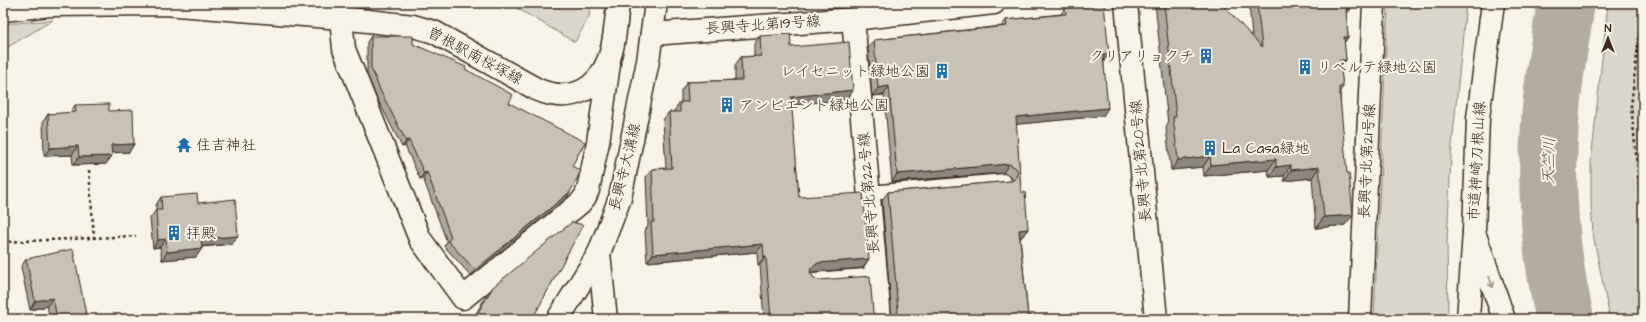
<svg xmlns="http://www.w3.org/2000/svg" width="1646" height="322" font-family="'Architects Daughter','Klee One',sans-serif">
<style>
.green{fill:#dbd6cb;stroke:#8b8074}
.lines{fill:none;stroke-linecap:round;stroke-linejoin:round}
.river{stroke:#b4aca0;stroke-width:58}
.lane-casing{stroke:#3b2a1e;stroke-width:17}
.street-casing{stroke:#3b2a1e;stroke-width:25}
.secondary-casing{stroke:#3b2a1e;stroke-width:25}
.path{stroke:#3b2a1e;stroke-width:2.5;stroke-dasharray:3 3;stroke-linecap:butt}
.lane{stroke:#f7f3e8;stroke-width:14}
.street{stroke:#f7f3e8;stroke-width:22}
.secondary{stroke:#f7f3e8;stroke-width:22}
.wall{fill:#aca69d;stroke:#3b2a1e}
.shaded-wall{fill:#8c877f;stroke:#3b2a1e}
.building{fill:#c8c1b6;stroke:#3b2a1e}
.oneway{stroke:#998e83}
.labels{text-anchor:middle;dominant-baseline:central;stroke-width:4;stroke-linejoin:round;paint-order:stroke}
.street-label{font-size:15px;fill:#3b2a1e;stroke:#f7f3e8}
.poi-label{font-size:15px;fill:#3b2a1e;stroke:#f7f3e8;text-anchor:start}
.water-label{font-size:16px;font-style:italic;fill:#5f5145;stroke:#f7f3e8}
</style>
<rect width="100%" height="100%" fill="#f7f3e8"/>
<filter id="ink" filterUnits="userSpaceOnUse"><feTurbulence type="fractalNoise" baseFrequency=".025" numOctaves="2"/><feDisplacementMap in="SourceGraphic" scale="8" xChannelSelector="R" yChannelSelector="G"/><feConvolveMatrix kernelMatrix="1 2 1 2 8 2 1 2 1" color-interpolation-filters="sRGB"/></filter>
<g filter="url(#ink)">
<g class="green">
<polygon points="508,3 591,3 589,17 575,42"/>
<polygon points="1388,3 1466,3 1451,156 1447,243 1448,319 1374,319"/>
<polygon points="1608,3 1643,3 1643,319 1610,319 1593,234 1591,202 1591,162"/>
<polygon points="53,20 3,50 3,24"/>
</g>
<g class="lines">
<path class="river" d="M1565,319C1550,254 1545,190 1550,123C1552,83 1560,43 1566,3"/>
<defs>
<g id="lane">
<polyline points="869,193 1004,181"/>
<polyline points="813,280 877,275"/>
</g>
<g id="street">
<polyline points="1126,3 1156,319"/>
<path d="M3,10L51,5L165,4L341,18L413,26L434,32L538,90C569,102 595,93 608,61C615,45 616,20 618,3"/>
<polyline points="341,18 344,49 420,239 463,298 580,203 585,197 588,190 598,142 609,64"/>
<polyline points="853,19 880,319"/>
<polyline points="652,34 853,19 994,3"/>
<polyline points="1474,232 1504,319"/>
<polyline points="599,253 606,319"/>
<polyline points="558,319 599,253 620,198 648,61 656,3"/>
<polyline points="1360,319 1374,3"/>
</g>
<polyline id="secondary" points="1468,319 1474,232 1478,118 1493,3"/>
</defs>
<use href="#lane" class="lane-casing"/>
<use href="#street" class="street-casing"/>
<use href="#secondary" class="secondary-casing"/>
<g class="path">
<polyline points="1643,3 1631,106 1643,220"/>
<polyline points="89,170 94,238"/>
<polyline points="3,242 136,236"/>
</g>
<use href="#lane" class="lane"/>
<use href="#street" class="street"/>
<use href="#secondary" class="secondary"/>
</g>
<g class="wall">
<polygon points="1155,3 1221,3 1252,37 1249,3 1350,3 1346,15 1348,37 1344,43 1346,60 1340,67 1343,87 1340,91 1345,225 1316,228 1312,178 1284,181 1284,176 1269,177 1268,170 1204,176 1203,167 1171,170 1166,128 1168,124"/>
<polygon points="1065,8 1104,61 1103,116 1016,124 1021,192 1028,229 1022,237 1020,237 1028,316 1032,319 892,319 882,200 888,192 1011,181 1012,180 1011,176 1003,173 892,182 884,95 872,96 868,48 874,40 1002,26 1006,20 1061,14"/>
<polygon points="371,36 413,44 465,69 509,103 572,166 567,198 471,276 444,246 447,242 423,178 420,179 405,146 402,147 376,96 367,74 367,42"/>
<polygon points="760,36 791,47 853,90 848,99 791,105 799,197 863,268 812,272 810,273 815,279 873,312 877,319 764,319 760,265 758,265 757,252 647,262 645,231 648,226 646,177 652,169 666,168 663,120 669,112 674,112 674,111 680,102 681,102 681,91 687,82 735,80 735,65 741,57 754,56 754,44"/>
<polygon points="75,105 109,111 134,144 129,152 111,153 106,164 73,165 72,155 44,156 43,122 48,114 70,113"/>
<polygon points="161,197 198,203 232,244 202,247 202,248 196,257 162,260 160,247 153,248 150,218 156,210 156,205"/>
<polygon points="26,259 87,319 50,319 47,306 30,310 21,267"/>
<polygon points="493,287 534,316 535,319 473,319 487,294"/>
</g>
<g class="shaded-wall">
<polygon points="1346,9 1351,9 1343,19"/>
<polygon points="1344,37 1348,37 1341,48"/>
<polygon points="1109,54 1103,62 1103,55"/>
<polygon points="1340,60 1346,60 1338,70"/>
<polygon points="889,86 884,95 872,96 878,88"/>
<polygon points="853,90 848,99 785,106 791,97"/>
<polygon points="1108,108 1103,116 1010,125 1016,117"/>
<polygon points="409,140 405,146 402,147 406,141"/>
<polygon points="134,144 129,152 105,153 111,145"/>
<polygon points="78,146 72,155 44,156 50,148"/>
<polygon points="112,156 106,164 73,165 79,157"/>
<polygon points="1210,156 1203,167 1171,170 1178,160"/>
<polygon points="1276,159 1268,170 1204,176 1211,165"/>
<polygon points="1009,164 1003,173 892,182 897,174"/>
<polygon points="1291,165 1284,176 1269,177 1276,167"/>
<polygon points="1319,167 1312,178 1284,181 1291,170"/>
<polygon points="427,172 423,178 420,179 424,173"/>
<polygon points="570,192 567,198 471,276 475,270"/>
<polygon points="1353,215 1345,225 1316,228 1324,217"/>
<polygon points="1028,229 1022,237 1013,238 1019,230"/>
<polygon points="238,236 232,244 195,247 201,239"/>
<polygon points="166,239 160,247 153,248 158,240"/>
<polygon points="763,244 757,252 647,262 653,254"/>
<polygon points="202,248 196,257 162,260 167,252"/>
<polygon points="764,257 766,257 760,265 758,265"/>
<polygon points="869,259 863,268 812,272 806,276 811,268 818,263"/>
<polygon points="53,298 47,306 30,310 35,301"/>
</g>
<g class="building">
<polygon points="1164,3 1221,3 1262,47 1257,3 1350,3 1351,9 1346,9 1348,37 1344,37 1346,60 1340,60 1343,87 1339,87 1347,173 1349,173 1353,215 1324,217 1319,167 1291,170 1291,165 1276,167 1276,159 1211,165 1210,156 1178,160 1173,117 1176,117"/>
<polygon points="1104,4 1109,54 1103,55 1108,108 1016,117 1021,192 1025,192 1028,229 1019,230 1028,316 1031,315 1032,319 895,319 897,316 898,310 888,192 1011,181 1015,179 1018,172 1016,168 1009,164 897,174 889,86 878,88 874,40 1007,26 1006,20 1066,14 1065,8"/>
<polygon points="790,34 791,47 849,42 853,90 791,97 799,197 863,193 869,259 818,263 811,268 810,273 815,279 819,280 870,276 873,312 877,319 771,319 766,257 764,257 763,244 653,254 651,222 654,222 652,169 672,168 669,112 680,112 680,102 688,102 687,82 742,80 741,57 761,56 760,36"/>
<polygon points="371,36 413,36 413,44 466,67 465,69 513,95 509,103 585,142 572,166 581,171 570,192 475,270 448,241 451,237 427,172 424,173 409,140 406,141 380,90 371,68"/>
<polygon points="109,104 109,111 133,110 134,144 111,145 112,156 79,157 78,146 50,148 48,114 76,112 75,105"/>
<polygon points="197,194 198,203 235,199 238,236 201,239 202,248 167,252 166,239 158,240 156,210 162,210 161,197"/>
<polygon points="572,222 583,225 534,316 536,317 535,319 479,319 481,316 477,314 493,287"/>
<polygon points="73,249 87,319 57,319 53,298 35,301 26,259"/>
</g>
<defs><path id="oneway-shaft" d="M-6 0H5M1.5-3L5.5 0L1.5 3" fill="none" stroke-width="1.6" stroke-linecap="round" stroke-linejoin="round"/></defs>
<use class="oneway" href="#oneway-shaft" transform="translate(1491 282) rotate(71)"/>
</g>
<defs>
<symbol id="building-bare" viewBox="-9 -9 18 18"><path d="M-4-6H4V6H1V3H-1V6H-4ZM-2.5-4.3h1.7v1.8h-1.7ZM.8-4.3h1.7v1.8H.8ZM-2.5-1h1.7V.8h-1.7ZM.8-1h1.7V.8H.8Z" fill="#1f6fb2" stroke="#f7f3e8" stroke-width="2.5" paint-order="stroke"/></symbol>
<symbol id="temple-bare" viewBox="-9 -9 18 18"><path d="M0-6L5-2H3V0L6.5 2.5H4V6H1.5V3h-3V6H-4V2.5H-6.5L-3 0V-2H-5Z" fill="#1f6fb2" stroke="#f7f3e8" stroke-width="2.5" paint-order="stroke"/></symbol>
</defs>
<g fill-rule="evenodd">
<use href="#building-bare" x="1195" y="45" width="22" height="22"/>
<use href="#building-bare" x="1294" y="56" width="22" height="22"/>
<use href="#building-bare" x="931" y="60" width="22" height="22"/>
<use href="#building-bare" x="716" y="94" width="22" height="22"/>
<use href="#temple-bare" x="173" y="134" width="22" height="22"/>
<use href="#building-bare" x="1199" y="137" width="22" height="22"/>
<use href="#building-bare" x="163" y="222" width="22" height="22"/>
</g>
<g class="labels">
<g class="street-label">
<text transform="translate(763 25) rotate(-4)">長興寺北第19号線</text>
<text transform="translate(475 56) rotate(28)">曽根駅南桜塚線</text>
<text transform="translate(1141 161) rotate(-95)">長興寺北第20号線</text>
<text transform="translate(1367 161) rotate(-87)">長興寺北第21号線</text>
<text transform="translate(1477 161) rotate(-87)">市道神崎刀根山線</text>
<text transform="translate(625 167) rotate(-76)">長興寺大溝線</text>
<text transform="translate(869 193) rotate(-95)">長興寺北第22号線</text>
</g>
<g class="poi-label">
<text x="1194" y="56" text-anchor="end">クリアリョクチ</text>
<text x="1317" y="67">リベルテ緑地公園</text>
<text x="930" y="71" text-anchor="end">レイセニット緑地公園</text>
<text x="739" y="105">アンビエント緑地公園</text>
<text x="196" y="145">住吉神社</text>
<text x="1222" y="148">La Casa緑地</text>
<text x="186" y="233">拝殿</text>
</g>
<g class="water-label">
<text transform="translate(1549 161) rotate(-89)">天竺川</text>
</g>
</g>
<rect width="1646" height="322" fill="none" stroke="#f7f3e8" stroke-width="16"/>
<rect x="8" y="8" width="1630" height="306" fill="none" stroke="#3b2a1e" stroke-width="1.5" filter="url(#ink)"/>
<g transform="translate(1608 38)" stroke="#f7f3e8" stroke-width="3" paint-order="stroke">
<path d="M0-3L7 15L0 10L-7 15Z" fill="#3b2a1e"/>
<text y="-6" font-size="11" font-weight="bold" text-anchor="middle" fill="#3b2a1e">N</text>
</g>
</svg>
